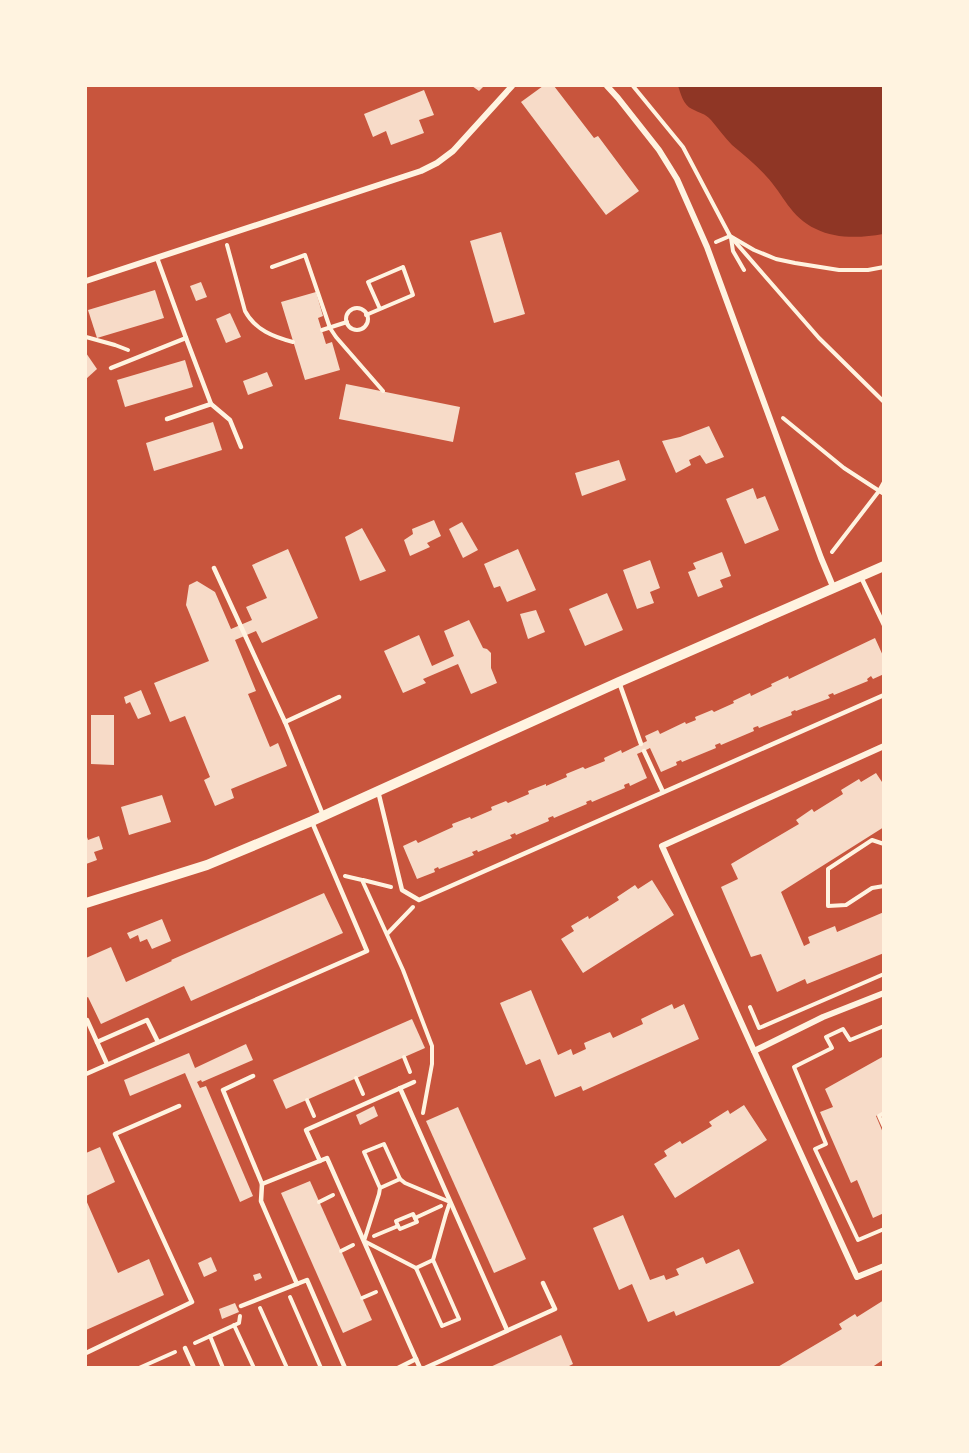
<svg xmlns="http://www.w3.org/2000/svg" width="969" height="1453" font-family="'DejaVu Sans',sans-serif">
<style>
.water{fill:#8f3625}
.building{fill:#f7dbc8}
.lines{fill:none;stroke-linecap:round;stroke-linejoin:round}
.path{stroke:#fff3e0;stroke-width:4}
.service{stroke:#fff3e0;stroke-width:4.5}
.minor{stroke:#fff3e0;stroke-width:6}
.tertiary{stroke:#fff3e0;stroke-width:10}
</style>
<rect width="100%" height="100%" fill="#c8553d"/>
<!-- water -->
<path class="water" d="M678,86h205v148c-22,4 -47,5 -67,-5 -26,-12 -32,-34 -50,-53 -10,-11 -22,-21 -34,-31 -8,-8 -14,-17 -21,-25 -6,-7 -12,-7 -19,-11 -9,-4 -11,-15 -14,-23z"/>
<!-- building -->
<g class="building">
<path d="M472,86h12l-5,5z"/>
<path d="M543,86h11l40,52 4,-2 41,55 -33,24 -85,-113z"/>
<path d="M424,90l10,25 -15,5 5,13 -33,12 -5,-14 -13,6 -9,-23z"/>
<path d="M501,232l24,82 -31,9 -24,-82z"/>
<path d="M201,282l6,15 -11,4 -6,-15z"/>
<path d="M155,290l9,28 -67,20 -9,-28z"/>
<path d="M316,292l7,24 -5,2 8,26 6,-2 8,28 -35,10 -24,-78z"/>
<path d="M230,313l11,24 -15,6 -10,-24z"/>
<path d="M86,353l11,16 -11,10z"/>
<path d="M185,360l8,27 -68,20 -8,-27z"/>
<path d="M267,372l6,14 -25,9 -5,-14z"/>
<path d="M346,384l114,23 -7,35 -114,-23z"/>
<path d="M213,422l9,28 -68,21 -8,-28z"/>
<path d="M709,426l15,31 -18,7 -6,-9 -11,5 2,5 -15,8 -14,-32 18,-4z"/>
<path d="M619,460l7,20 -44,16 -7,-23z"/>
<path d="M753,488l4,11 8,-3 14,34 -34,14 -19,-45z"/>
<path d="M434,520l7,16 -14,7 3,4 -20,9 -6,-16 9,-6 -1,-5z"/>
<path d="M462,522l16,28 -15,8 -14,-29z"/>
<path d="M362,528l24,43 -26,10 -15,-44z"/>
<path d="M288,549l30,69 -56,25 -6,-12 -21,9 21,51 -8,3 22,53 8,-4 9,23 -56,23 3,9 -19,8 -11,-26 6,-3 -25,-61 -15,6 -16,-39 55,-22 -23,-56 3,-20 8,-4 18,11 16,37 21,-9 -6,-13 21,-9 -15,-33z"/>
<path d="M518,549l18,41 -29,12 -7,-16 -6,2 -10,-24z"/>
<path d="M722,552l9,24 -11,4 3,7 -25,10 -10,-25 8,-3 -3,-6z"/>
<path d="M650,560l10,28 -10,4 4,11 -17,6 -14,-39z"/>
<path d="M607,593l16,37 -38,16 -16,-37z"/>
<path d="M536,610l9,22 -17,7 -8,-25z"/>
<path d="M469,620l14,28 4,1 4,4v15l6,15 -26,11 -13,-30 -35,15 3,4 -23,10 -19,-42 35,-16 13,31 22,-10 -10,-25z"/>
<path d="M875,638l9,20v16l-11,5 -2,-3 -4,3 1,2 -34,14 -1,-2 -5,2 2,3 -34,13 -1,-1 -4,2 1,3 -33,13 -1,-2 -3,1 -2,1 1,3 -33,14 -1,-2 -5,2 1,3 -34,14 -1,-2 -5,2 1,3 -16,7 -11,-24 -6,3 -7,3 10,24 -17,8 -1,-3 -3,1 -2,1 1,3 -33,14 -1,-2 -3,1 -2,1 1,2 -33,14 -1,-2 -5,2 1,3 -33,14 -1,-2 -2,1 -3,1 2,3 -34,14 -1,-2 -5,2 2,3 -35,14 -1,-2 -4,2 1,3 -18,7 -14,-33 13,-6 2,3 35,-16 -1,-3 18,-7 1,2 21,-9 -1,-3 15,-6 2,2 21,-9 -1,-3 18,-7v2l21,-9 -1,-3 17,-7 2,2 20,-8 -1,-3 17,-8 1,3 25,-12 -2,-5 13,-6 2,4 25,-12 1,2 10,-4 -1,-3 17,-7 2,2 20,-9 -1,-2 17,-8 1,3 21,-10 -1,-2 17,-8 1,3z"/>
<path d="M141,690l10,24 -13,5 -8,-17 -4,2 -2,-7z"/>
<path d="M91,715h23v50l-23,-1z"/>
<path d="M876,773l8,12v42l-103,65 23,54 6,-3 -2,-6 27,-11 2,6 47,-20v41l-77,31 -2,-5 -28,13 -16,-38 -10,3 -30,-70 17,-8 -7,-15 68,-40 -3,-4 16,-11 2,3 29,-18 -2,-4 18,-11 2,3z"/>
<path d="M162,795l9,27 -42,13 -8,-28z"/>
<path d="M86,834l2,6 11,-4 4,13 -9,3 3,8 -11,4z"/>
<path d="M652,880l22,35 -91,58 -22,-34 13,-8 -3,-5 17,-10 1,3 30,-19 -2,-3 18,-12 3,4z"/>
<path d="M324,893l19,40 -152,68 -7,-15 -83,38 -13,-27 -2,1v-40l25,-11 15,35 46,-21 -1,-1z"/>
<path d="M162,919l9,22 -19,8 -5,-10 -7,3 -2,-7 -8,4 -3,-6z"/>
<path d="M531,990l27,65 13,-6 2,6 13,-6 -2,-6 26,-11 3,6 30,-14 -2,-5 31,-15 2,5 10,-5 15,35 -116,52 -2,-5 -26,11 -15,-38 -14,6 -26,-62z"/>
<path d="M412,1019l13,29 -139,61 -13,-29z"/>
<path d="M246,1044l7,16 -51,22 -1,-2 -4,2 3,6 6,-2 47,110 -13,6 -55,-129 -55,23 -6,-16 65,-27 6,15z"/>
<path d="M884,1056v56l-8,4 8,19v78l-11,5 -16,-38 -6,3 -31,-71 13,-5 -8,-18z"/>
<path d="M744,1105l23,35 -92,58 -21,-34 13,-8 -3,-5 16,-10 2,3 30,-18 -3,-4 19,-12 2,4z"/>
<path d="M374,1106l4,10 -18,9 -4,-10z"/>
<path d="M458,1107l68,152 -32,14 -68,-152z"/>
<path d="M100,1147l15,35 -29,14v-43z"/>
<path d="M310,1181l62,139 -29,13 -62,-140z"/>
<path d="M86,1200l32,73 31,-14 15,36 -78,35z"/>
<path d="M623,1215l27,65 14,-5 2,5 13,-5 -3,-6 27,-12 3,7 33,-15 15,34 -78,33 -2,-5 -26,11 -16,-38 -13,6 -26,-62z"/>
<path d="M211,1257l6,14 -13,6 -6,-14z"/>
<path d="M260,1273l2,5 -7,3 -2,-6z"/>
<path d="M884,1300v59l-13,9h-95l66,-39 -3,-5 16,-10 2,3z"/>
<path d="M235,1303l4,9 -17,7 -3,-10z"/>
<path d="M561,1335l12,29 -8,4h-77z"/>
</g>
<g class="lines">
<!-- path -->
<g class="path">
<path d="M633,86l50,61 47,89 24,14 22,9 19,4 44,7h29l16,-3"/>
<path d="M731,238l2,13 11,19"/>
<path d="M716,242l14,-6 89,102 65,64"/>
<path d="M227,245l18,66c10,19 29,26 48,31"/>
<path d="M272,267l33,-12 25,73 6,9 47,54"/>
<circle cx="357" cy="319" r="11"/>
<path d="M366,315l47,-20 -10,-28 -35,15 12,27"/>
<path d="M322,330l25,-8"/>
<path d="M86,337l29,8 13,5"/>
<path d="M783,418l61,50 40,26"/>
<path d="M832,552l47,-61 5,-9"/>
<path d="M884,844l-12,-4 -44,29v37l18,-1 26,-17 12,-2"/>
<path d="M345,876l17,4 41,90 29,76v18l-9,49"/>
<path d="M363,880l28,7"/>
<path d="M387,934l26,-27"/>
<path d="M750,1007l9,21 125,-54"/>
<path d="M884,1026l-34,14 -7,-11 -17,8 6,11 -38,19 32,77 -11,5 43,91 26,-11"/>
<path d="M404,1057l6,15"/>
<path d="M356,1078l7,16"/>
<path d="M307,1100l7,16"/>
<path d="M884,1113l-5,3 5,11"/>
<path d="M400,1179l5,4 45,19 -4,12 -13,46 -17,8 -52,-27 15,-47 1,-6z"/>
<path d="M380,1188l-16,-36 20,-8 16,35"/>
<path d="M319,1202l14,-7"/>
<path d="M398,1226l2,3 17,-7 -2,-4"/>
<path d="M374,1236l24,-10 -2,-5 17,-7 2,4 26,-12"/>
<path d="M341,1251l12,-6"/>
<path d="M416,1268l26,58 17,-7 -26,-59"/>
<path d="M290,1297l31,71"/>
<path d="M362,1298l14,-6"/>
<path d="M260,1308l27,60"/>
<path d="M234,1325l20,43"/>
<path d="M210,1336l13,32"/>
<path d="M195,1343l44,-20 1,-7"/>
<path d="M139,1368l36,-16"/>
</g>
<!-- service -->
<g class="service">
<path d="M157,258l29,80 25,66 19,16 11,27"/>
<path d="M111,368l75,-30"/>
<path d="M167,419l44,-15"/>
<path d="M214,568l71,154 54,-25"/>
<path d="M861,577l23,48"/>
<path d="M619,682l22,62"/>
<path d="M285,722l38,93"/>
<path d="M644,751l19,41"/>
<path d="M378,791l24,99 17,10 465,-205"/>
<path d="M87,1020l20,44"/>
<path d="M97,1042l50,-22 11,22"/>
<path d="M86,1074l281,-123 -55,-129"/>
<path d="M253,1076l-30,14 39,94 65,-26 89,201"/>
<path d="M400,1088l107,242"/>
<path d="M320,1161l-14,-31 108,-48"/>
<path d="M262,1184l-1,17 36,83"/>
<path d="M241,1306l66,-26 38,88"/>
<path d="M185,1348l9,20"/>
<path d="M86,1353l106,-51 -77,-168 64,-28"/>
<path d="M398,1368l18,-9 4,9"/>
<path d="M425,1368l130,-59 -12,-26"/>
</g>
<!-- minor -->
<g class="minor">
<path d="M607,86l11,12 41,52 18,29 30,68 114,311 13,31"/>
<path d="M86,281l335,-110 16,-8 16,-12 59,-65"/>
<path d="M884,746l-222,100 92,205 103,226 27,-11"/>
<path d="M754,1051l69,-34 61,-24"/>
</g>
<!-- tertiary -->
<path class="tertiary" d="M86,903l121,-38 105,-44 307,-139 265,-116"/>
</g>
<!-- border -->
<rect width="969" height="1453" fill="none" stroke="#fff3e0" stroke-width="174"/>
</svg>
